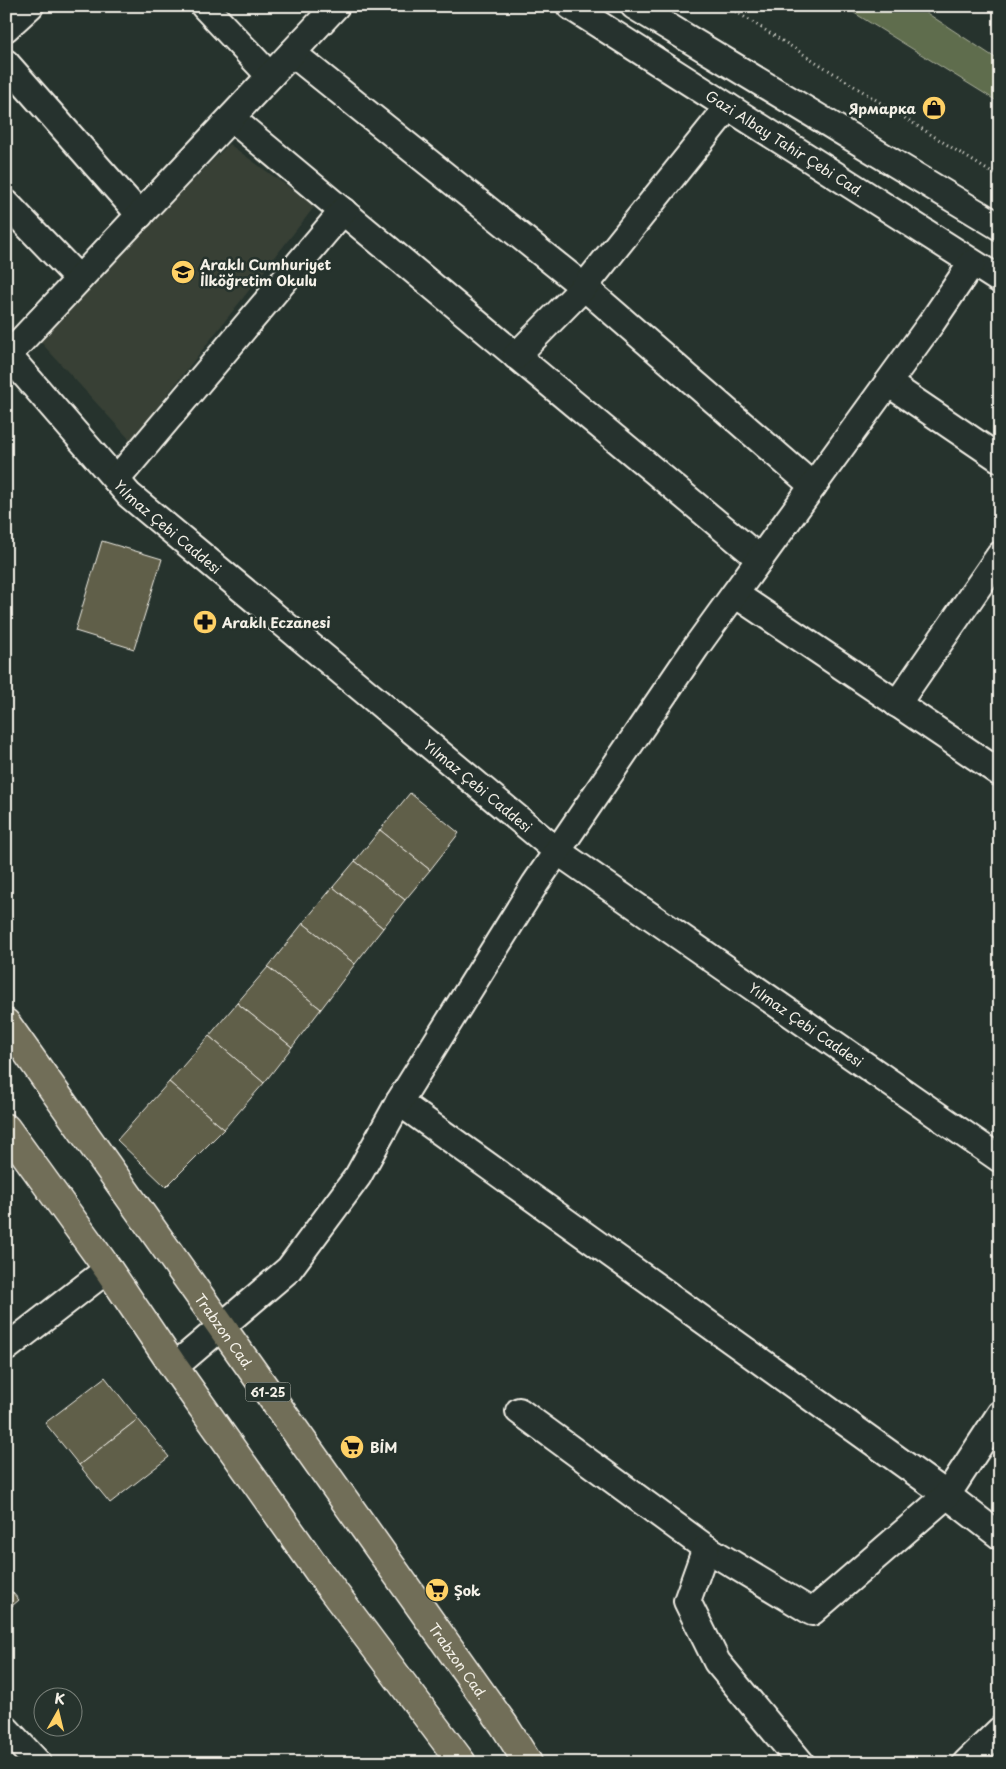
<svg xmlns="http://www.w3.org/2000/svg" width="1006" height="1769" font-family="'Playpen Sans',sans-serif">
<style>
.built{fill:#374036}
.green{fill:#5f6d4e;stroke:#aaaf9b}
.building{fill:#605f4a;stroke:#f4f1e8}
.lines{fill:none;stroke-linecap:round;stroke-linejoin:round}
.minor-casing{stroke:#f4f1e8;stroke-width:30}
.primary-casing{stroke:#f4f1e8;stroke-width:31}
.path{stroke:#f4f1e8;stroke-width:3;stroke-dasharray:1 4;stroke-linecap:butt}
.minor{stroke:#26332d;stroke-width:26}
.primary{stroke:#716e59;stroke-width:28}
.labels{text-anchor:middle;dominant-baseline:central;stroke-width:5;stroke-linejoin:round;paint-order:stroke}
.shield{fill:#26332d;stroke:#b6b8b0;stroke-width:1}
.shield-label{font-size:12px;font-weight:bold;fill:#f4f1e8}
.poi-label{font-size:14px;font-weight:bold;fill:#f4f1e8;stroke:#26332d;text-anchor:start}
.street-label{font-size:14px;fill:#f4f1e8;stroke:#26332d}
</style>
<rect width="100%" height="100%" fill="#26332d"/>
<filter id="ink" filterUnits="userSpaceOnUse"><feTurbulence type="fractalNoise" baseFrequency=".02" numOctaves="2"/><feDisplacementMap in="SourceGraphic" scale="10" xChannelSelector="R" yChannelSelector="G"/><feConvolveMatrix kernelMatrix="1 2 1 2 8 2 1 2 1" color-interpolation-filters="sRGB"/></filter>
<g filter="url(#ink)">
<!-- built -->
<path class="built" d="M229,144l86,62 -184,235 -94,-103z"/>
<!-- green -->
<path class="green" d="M843,6h73l84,55v42z"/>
<!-- building -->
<g class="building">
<path d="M102,541l60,18 -28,90 -59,-18z"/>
<path d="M410,793l49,40 -29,37 -50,-40z"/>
<path d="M380,830l50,40 -25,30 -50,-39z"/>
<path d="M355,861l50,39 -22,28 -50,-41z"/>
<path d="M333,887l50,41 -28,36 -52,-41z"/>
<path d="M303,923l52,41 -34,45 -53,-42z"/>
<path d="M268,967l53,42 -29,38 -55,-44z"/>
<path d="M237,1003l55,44 -28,36 -55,-47z"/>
<path d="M209,1036l55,47 -40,46 -55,-47z"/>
<path d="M169,1082l55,47 -58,58 -49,-47z"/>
<path d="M105,1377l33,42 -59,46 -34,-42z"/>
<path d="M138,1419l31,38 -59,46 -31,-38z"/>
<path d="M6,1585l13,15 -13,11z"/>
</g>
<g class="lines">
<!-- minor casing -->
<g class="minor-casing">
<g id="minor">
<path d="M204,6l66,70"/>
<path id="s1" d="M570,6l430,274"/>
<path d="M634,6l366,221"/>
<path d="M6,28l24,-22"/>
<path d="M292,53l292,234 229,199"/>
<path d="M6,63l134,152"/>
<path d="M231,118l529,441"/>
<path d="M6,203l73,76"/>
<path id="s2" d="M6,353l123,142 428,356 443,308"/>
<path d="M516,356l68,-69 144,-180"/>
<path d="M6,357l330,-351"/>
<path d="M888,383l112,76"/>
<path d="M116,480l227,-269"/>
<path d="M735,594l265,179"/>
<path d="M897,704l103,-149"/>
<path d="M399,1102l548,393 53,41"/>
<path d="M6,1348l102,-79"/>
<path d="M174,1367l115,-98 69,-93 41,-74 136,-218 161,-237 236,-325 40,-59"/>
<path d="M519,1411l187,137 106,64 135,-117 53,-81"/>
<path d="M706,1548l-19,53 30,61 84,101"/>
<path d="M6,1729l32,34"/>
<path d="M966,1763l34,-33"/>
</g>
</g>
<!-- primary casing -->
<g class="primary-casing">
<g id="primary">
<path id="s3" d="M6,1023l498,702 24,38"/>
<path d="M6,1128l102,141 66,98 147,208 141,188"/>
</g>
</g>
<!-- path -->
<path class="path" d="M727,6l273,172"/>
<!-- minor -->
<use href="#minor" class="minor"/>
<!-- primary -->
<use href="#primary" class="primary"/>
</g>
</g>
<!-- icons -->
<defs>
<g id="shop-disc" transform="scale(1.25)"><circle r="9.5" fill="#ffd166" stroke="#26332d"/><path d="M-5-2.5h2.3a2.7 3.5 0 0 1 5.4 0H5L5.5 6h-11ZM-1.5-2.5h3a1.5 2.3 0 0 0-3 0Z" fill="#111"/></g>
<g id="school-disc" transform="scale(1.25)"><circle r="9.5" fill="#ffd166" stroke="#26332d"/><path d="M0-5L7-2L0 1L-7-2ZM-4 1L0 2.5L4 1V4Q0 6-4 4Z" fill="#111"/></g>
<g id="pharmacy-disc" transform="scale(1.25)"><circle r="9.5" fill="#ffd166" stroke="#26332d"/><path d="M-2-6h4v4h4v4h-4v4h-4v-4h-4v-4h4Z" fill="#111"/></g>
<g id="supermarket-disc" transform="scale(1.25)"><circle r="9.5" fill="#ffd166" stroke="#26332d"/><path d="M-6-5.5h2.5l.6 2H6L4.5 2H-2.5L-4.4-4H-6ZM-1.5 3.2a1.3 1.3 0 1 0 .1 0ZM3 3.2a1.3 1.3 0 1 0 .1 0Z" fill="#111"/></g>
</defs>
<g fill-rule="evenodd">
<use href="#shop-disc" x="934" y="108"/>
<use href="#school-disc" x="183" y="272"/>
<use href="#pharmacy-disc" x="205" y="622"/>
<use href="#supermarket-disc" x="352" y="1447"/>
<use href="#supermarket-disc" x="437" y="1590"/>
</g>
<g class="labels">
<!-- shield labels -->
<rect class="shield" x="245.5" y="1382.5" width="45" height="19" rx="4"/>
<g class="shield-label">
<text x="268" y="1392">61-25</text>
</g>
<!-- poi labels -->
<g class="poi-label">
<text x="916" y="108" text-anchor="end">Ярмарка</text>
<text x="200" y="264">Araklı Cumhuriyet<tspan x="200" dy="16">İlköğretim Okulu</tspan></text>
<text x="222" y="622">Araklı Eczanesi</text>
<text x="370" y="1447">BİM</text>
<text x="454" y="1590">Şok</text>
</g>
<!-- street labels -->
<g class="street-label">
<text stroke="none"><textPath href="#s1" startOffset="255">Gazi Albay Tahir Çebi Cad.</textPath></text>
<text stroke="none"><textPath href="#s2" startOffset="238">Yılmaz Çebi Caddesi</textPath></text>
<text stroke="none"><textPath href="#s2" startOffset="642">Yılmaz Çebi Caddesi</textPath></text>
<text stroke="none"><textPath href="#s2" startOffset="1048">Yılmaz Çebi Caddesi</textPath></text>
<text stroke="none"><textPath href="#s3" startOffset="378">Trabzon Cad.</textPath></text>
<text stroke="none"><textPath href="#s3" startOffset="782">Trabzon Cad.</textPath></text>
</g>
</g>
<!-- margin -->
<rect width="1006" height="1769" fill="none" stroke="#26332d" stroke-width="25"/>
<rect x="12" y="12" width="981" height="1744" fill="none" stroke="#f4f1e8" stroke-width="2" filter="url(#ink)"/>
<!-- north arrow -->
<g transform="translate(58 1712) rotate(8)"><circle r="24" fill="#26332d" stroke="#787f78"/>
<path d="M0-4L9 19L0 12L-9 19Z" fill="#ffd166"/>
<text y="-8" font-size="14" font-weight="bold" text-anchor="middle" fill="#f4f1e8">K</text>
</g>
</svg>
